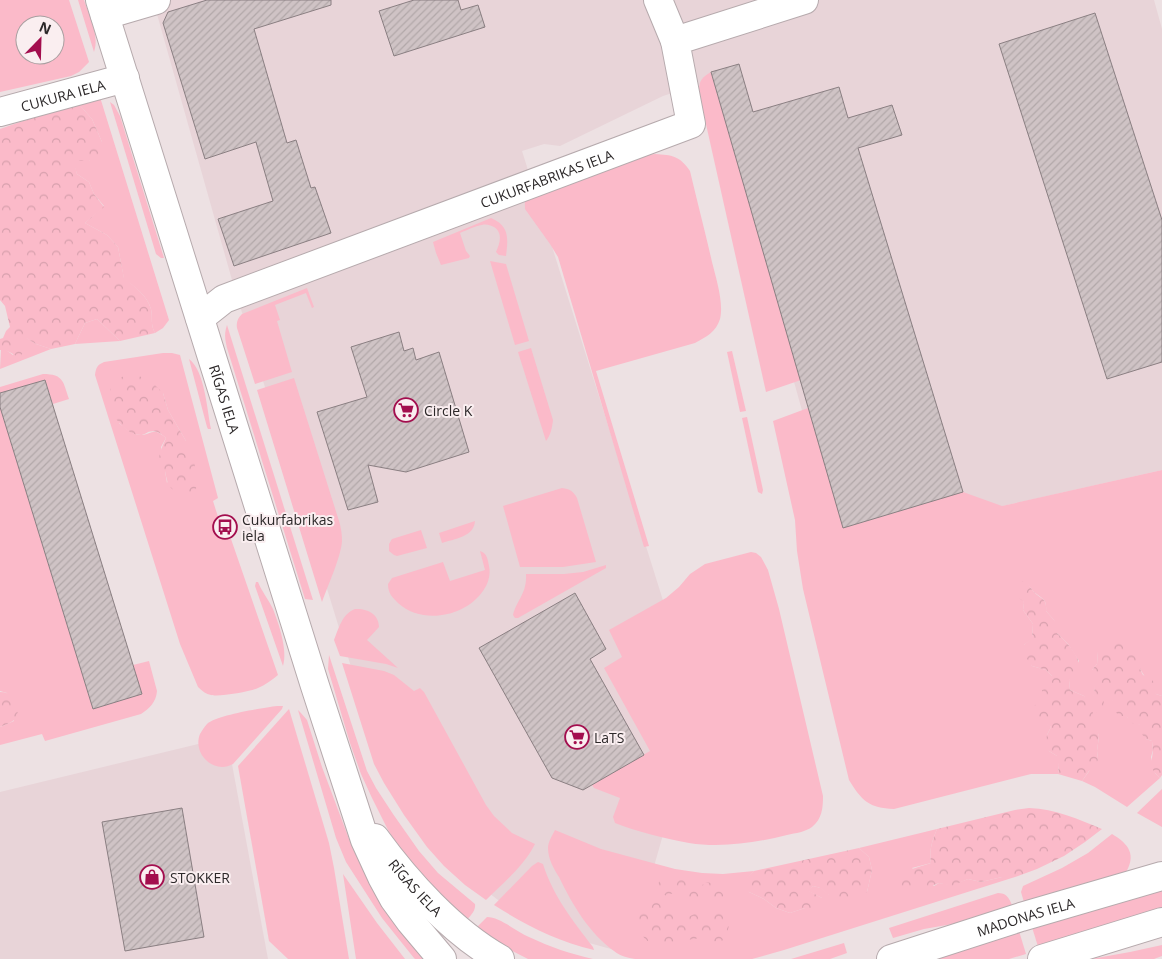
<svg xmlns="http://www.w3.org/2000/svg" width="1162" height="959" font-family="'Open Sans',sans-serif">
<style>
.built{fill:#e8d4d8}
.green{fill:#fbbac9;fill-rule:evenodd}
.forest{fill:url(#forest-crowns)}
.building{fill:url(#building-hatch);stroke:#8a7f82}
.lines{fill:none;stroke-linecap:round;stroke-linejoin:round}
.minor-casing{stroke:#b6aaad;stroke-width:30}
.highway-casing{stroke:#b6aaad;stroke-width:30}
.minor{stroke:#fff;stroke-width:28}
.highway{stroke:#fff;stroke-width:28}
.labels{text-anchor:middle;dominant-baseline:central;stroke-width:4;stroke-linejoin:round;paint-order:stroke}
.street-label{font-size:14px;fill:#2c2829;stroke:#faeef0}
.poi-label{font-size:14px;fill:#2c2829;stroke:#faeef0;text-anchor:start}
</style>
<defs>
<pattern id="forest-crowns" width="20" height="18" patternUnits="userSpaceOnUse" patternTransform="scale(1.25)"><rect width="20" height="18" fill="#fbbac9"/><path d="M2 6a3 3 0 1 1 6 0M12 15a3 3 0 1 1 6 0" fill="none" stroke="#d7a0ad"/></pattern>
<pattern id="building-hatch" width="6" height="6" patternUnits="userSpaceOnUse" patternTransform="scale(1.25)"><rect width="6" height="6" fill="#cfc3c5"/><path d="M-1 1l2-2M0 6l6-6M5 7l2-2" fill="none" stroke="#b2a8a9"/></pattern>
</defs>
<rect width="100%" height="100%" fill="#ede1e3"/>
<!-- built -->
<g class="built">
<path d="M153,0h1001l8,29v441l-323,73 -129,-462 -47,15 -103,50 -16,-2 -22,7 176,561 -69,242 -94,-26 -87,-66 -64,-88 -152,-494z"/>
<path d="M227,737l41,222h-268v-167z"/>
</g>
<!-- green -->
<g class="green">
<path d="M0,0h69l20,62 -10,10 -8,4 -71,16zM25,25h30v30h-30z"/>
<path d="M78,0h6c5,15 16,37 10,52z"/>
<path d="M711,72l90,308 -35,12 -67,-299c-1,-11 3,-16 12,-21z"/>
<path d="M100,97l69,223 -6,8 -8,5c-5,-9 -2,-15 -4,-24 -4,-14 -16,-22 -27,-30l-6,-32 -11,-12 -22,-12 19,-17 -10,-12 -5,-12 -12,-8 -4,-13h16l13,-19 -10,-23 -15,-17z"/>
<path d="M110,102l4,3 6,11 44,142h-3l-5,-4z"/>
<path d="M655,154c17,1 25,2 35,17 7,30 15,60 22,91 4,16 12,41 8,57 -4,13 -14,18 -25,24l-99,28 53,175 -5,1 -86,-290 -8,-13 -25,-35c0,-5 -1,-7 2,-10l114,-43z"/>
<path d="M491,218c19,8 17,21 15,38l-7,-1 -3,-3c4,-9 7,-19 -2,-25 -4,-2 -8,-3 -12,-2 -7,1 -15,5 -22,8l6,18 4,5 -1,2 -28,7 -5,-12 -3,-11z"/>
<path d="M490,261l16,3 23,77 -14,4z"/>
<path d="M307,288l7,19 -2,1 -6,-15 -31,12 5,15 -3,1 15,51 -37,12 -18,-56c-1,-6 1,-10 5,-14z"/>
<path d="M97,319l23,22 -45,3 10,-21z"/>
<path d="M227,325l86,275 -8,-1 -78,-251c-2,-9 -3,-14 0,-23z"/>
<path d="M25,337l11,7 15,5 -51,20 1,-20 5,1 7,5z"/>
<path d="M531,348l22,72c-1,8 -2,14 -7,21l-28,-89z"/>
<path d="M732,351l14,60 -6,1 -13,-60z"/>
<path d="M163,353h9l8,2 38,143 -5,3 12,38h6l47,136c-6,5 -13,10 -20,13 -8,4 -39,9 -47,7 -5,-1 -9,-4 -13,-8l-18,-43 -85,-269c1,-7 2,-10 9,-13zM163,393l5,17 18,31 -19,42 -6,-36 5,-9c-14,-12 -13,-3 -26,-3 -9,-1 -15,-7 -21,-12z"/>
<path d="M189,359c16,12 18,51 22,70h-3l-1,-2z"/>
<path d="M43,374c21,0 20,8 26,25l-16,5 -8,-24 -45,13v-6z"/>
<path d="M294,378l45,143c2,6 3,13 3,20 -1,16 -14,44 -20,61l-65,-212z"/>
<path d="M0,407l93,302 48,-15 -8,-29 16,-4 8,30c-1,11 -7,17 -16,23l-96,27 -3,-7 -42,11v-18l14,-6 -7,-28 -7,-2z"/>
<path d="M808,408l36,120 119,-36 39,14 160,-36v226l-6,-2 -16,-25 -42,-17 -1,12 -5,6 3,18 -2,12h19l15,17 13,8 6,14 6,2 1,9 -2,7 4,16 5,5 -33,29 -32,-20 -13,-6 16,-22 -1,-8 2,-15 -15,-40 -14,-6 -1,-10 10,-19 -11,-17 -11,-11 -3,-13 -8,-9c1,-13 -4,-12 -12,-19 -3,-3 -5,-7 -8,-10h-6l4,21 -1,7 10,14 -1,15 -8,6 8,21 14,4 6,6v10l-7,36 6,5 -4,8 2,16 8,5 2,9 -1,9h-27l-137,35c-25,-1 -32,-8 -45,-29l-46,-191 -6,-38 -2,-31 -22,-99z"/>
<path d="M747,417l16,73 -1,4 -4,-2 -16,-74z"/>
<path d="M562,488c8,1 11,3 15,10l19,64 -33,5h-43l-17,-61z"/>
<path d="M475,521c-1,16 -21,18 -33,22l-3,-10z"/>
<path d="M421,530l6,18 -30,8 -3,-1 -5,-4v-7l3,-5z"/>
<path d="M480,551c7,2 8,9 9,15 2,9 -1,18 -6,25 -18,26 -61,34 -85,12 -6,-6 -10,-10 -10,-19l4,-6 51,-16 7,19 35,-11z"/>
<path d="M751,552l5,1 5,4 7,13 11,39 44,187c0,12 -1,23 -11,31 -7,5 -16,6 -25,8 -32,8 -66,13 -98,8 -23,-4 -54,-12 -74,-20l-2,-6 7,-19 -26,-10 -2,-3 58,-34 -46,-83 18,-11 -13,-27 57,-32 13,-11 11,-13 15,-10z"/>
<path d="M606,565v3l-88,50h-3l-2,-3c4,-16 14,-21 13,-41h38l19,-2z"/>
<path d="M256,582h2c4,10 11,18 15,27 6,15 15,42 10,57l-28,-80z"/>
<path d="M355,609c12,-1 24,5 24,18l-12,13 31,28 -12,-4 -46,-8 -6,-16c5,-12 8,-26 21,-31z"/>
<path d="M329,655l38,116 9,17 17,26 26,37 19,22 37,31c1,7 -5,12 -9,17l-27,-23 -33,-40 -18,-28 -16,-32 -11,-24 -11,-31 -22,-74z"/>
<path d="M342,663l42,8 10,4 20,16 6,-3 4,4 62,113 8,11 18,17 23,11c-11,22 -32,39 -49,56l-21,-15 -21,-19 -17,-19 -23,-32 -20,-32 -10,-19z"/>
<path d="M277,706h6l-1,3 -49,55c-4,2 -7,3 -11,3 -17,-1 -28,-18 -22,-33 2,-3 4,-7 7,-10 10,-9 55,-16 70,-18z"/>
<path d="M289,709l40,134 5,25 15,91h-61l-19,-18 -31,-175z"/>
<path d="M298,710l2,2 7,8 15,47 27,72 15,28 65,92h-14l-1,-1 -32,-40 -36,-56 -10,-24z"/>
<path d="M1162,789v38l-25,-14z"/>
<path d="M937,829c-5,12 -8,21 -6,34l-19,5 22,18 5,-3 13,2 16,-6 13,3 21,-5h13l-231,73 -32,9h-117c-7,-1 -15,-3 -21,-8 -25,-18 -42,-47 -55,-74 -5,-8 -11,-18 -11,-29 0,-6 4,-12 7,-18l46,19 74,20 27,4 21,1 31,-3 -8,9 3,12 15,7 12,9 14,5 15,-5 17,-10 -14,-7 5,-5 8,2 8,7 38,-3 5,-22 -3,-13 -10,-9z"/>
<path d="M1112,834c17,10 25,21 13,40l-99,35 -5,-17 2,-6 39,-18 26,-15z"/>
<path d="M538,862l5,2c10,32 30,57 50,83l1,3c-37,-9 -67,-24 -100,-45l38,-39z"/>
<path d="M343,874l34,49 28,36h-49z"/>
<path d="M1162,886v25l-123,39 -7,-23z"/>
<path d="M998,893c12,0 13,11 17,20l-91,16 -31,9 -4,-10z"/>
<path d="M487,917c13,0 30,15 42,20 21,10 42,17 64,22h-65l-33,-17 -20,-13z"/>
<path d="M1019,931l7,23 -17,5h-77z"/>
<path d="M844,943l3,10 -17,6h-39z"/>
<path d="M1162,945v11l-8,3h-63l39,-7z"/>
</g>
<!-- forest -->
<g class="forest">
<path d="M77,102l15,17 10,23 -2,11 -11,8h-15l3,13 12,8 5,12 10,13 -19,16 22,12 11,12 6,31c11,9 23,17 27,31 2,9 -1,15 4,24l-35,8 -23,-22 -12,4 -10,21 -24,5 -15,-5 -10,-6v10l-6,9c-7,-2 -13,-8 -20,-7v-11l3,-1 3,-7 4,-4 -5,-21 -5,-6v-171z"/>
<path d="M126,375l13,1 13,6 11,11 5,17 18,31 8,19 3,19 -1,10 -7,5c-18,-2 -21,-6 -24,-23l-5,-1c-3,-14 1,-20 6,-32 -6,-5 -10,-8 -18,-6 -1,1 -6,3 -7,3 -13,0 -25,-14 -30,-25 -2,-5 -2,-13 -1,-19 2,-9 9,-13 16,-16z"/>
<path d="M1027,581c2,4 4,8 7,11 8,8 13,6 12,19l8,9 4,6 -1,7c9,9 30,28 19,42 -2,2 -4,3 -7,5l1,10 14,6 7,10 8,30 -2,15 1,8 -3,9 -6,3 -7,10 -24,-7 1,-9 -2,-3v-6l-8,-5 -4,-6 2,-10 4,-8 -16,-10 -3,-10 10,-6v-11l10,-4v-10l-6,-6 -14,-4 -9,-13 1,-8 8,-7 1,-14 -10,-14 1,-8 -9,-7v-8l5,-5z"/>
<path d="M1116,641c15,4 19,9 26,22l-2,6 3,6c11,4 12,7 13,19l6,2v79l-2,3c-12,-10 -8,-16 -7,-28 0,-1 -1,-8 -1,-9l-6,-2 -6,-7v-7l-8,-2 -5,-6 -9,-2 -5,-7 -1,-8h-8l-1,12 -6,1 -5,-13 3,-12 -5,-8 2,-10 5,-6 1,-12 7,-8z"/>
<path d="M0,692c5,0 11,2 15,5 5,6 4,17 -1,23 -3,3 -10,5 -14,7z"/>
<path d="M1029,808c27,1 49,11 73,21l-17,13 -21,14 -27,13 -22,8h-13l-21,5 -13,-3 -16,7 -13,-3 -20,8 -17,-2 -6,-4 -2,-5c12,-11 22,-12 37,-17 -2,-13 1,-22 6,-34l78,-19z"/>
<path d="M859,848l10,9 3,13 -5,22c-13,7 -26,12 -40,2 -7,-6 -5,-6 -14,-8l-4,5 13,7 3,6 -5,7 -9,1 -6,-4 -15,5 -14,-5 -12,-9 -15,-7 -5,-5 1,-7 9,-9z"/>
<path d="M665,877h6l5,3c9,-3 16,2 23,7l8,-5 8,2 8,3 2,6 -3,5 -8,2 -10,-4 -9,3 -8,-2 -10,-6 -10,5 -7,-3 -3,-7 3,-6z"/>
<path d="M657,901c14,4 18,6 29,17 6,-3 13,-7 20,-7 22,-2 30,12 16,30l-19,1 -4,-5 -5,3c-2,0 -5,-1 -7,-1 -4,0 -8,2 -12,3 -13,4 -27,5 -34,-9 -6,-10 -2,-20 4,-29z"/>
</g>
<!-- building -->
<g class="building">
<path d="M207,0h124v5l-77,24 33,114 9,-3 15,48 4,-1 16,46 -97,33 -16,-47 55,-18 -17,-59 -51,17 -42,-136 5,-11z"/>
<path d="M414,0h44l3,10 17,-5 7,22 -91,29 -15,-45z"/>
<path d="M1095,13l67,207v142l-55,17 -108,-335z"/>
<path d="M739,64l14,48 86,-25 9,31 44,-13 10,30 -44,13 105,344 -120,36 -132,-456z"/>
<path d="M399,332l5,19 9,-3 3,12 23,-8 30,100 -63,20 -38,-7 10,37 -30,8 -31,-98 50,-15 -16,-50z"/>
<path d="M45,380l97,314 -49,15 -93,-302v-14z"/>
<path d="M575,593l31,56 -16,10 54,96 -61,35 -31,-12 -73,-130z"/>
<path d="M182,808l22,129 -79,14 -23,-129z"/>
</g>
<g class="lines">
<!-- minor casing -->
<g class="minor-casing">
<g id="minor">
<path d="M658,0l17,41"/>
<path d="M105,15l51,-15"/>
<path id="s1" d="M0,112l125,-34"/>
<path id="s2" d="M200,318l24,-19 467,-175 -16,-83 129,-41"/>
</g>
</g>
<!-- highway casing -->
<g class="highway-casing">
<g id="highway">
<path id="s3" d="M100,0l215,686 50,154 17,37 12,22 16,22 32,38"/>
<path id="s4" d="M375,838c32,44 77,94 125,121"/>
<path id="s5" d="M891,959l130,-42 141,-41"/>
<path d="M1042,959l120,-37"/>
</g>
</g>
<!-- minor -->
<use href="#minor" class="minor"/>
<!-- highway -->
<use href="#highway" class="highway"/>
</g>
<!-- icons -->
<defs>
<g id="supermarket-ring" transform="scale(1.25)"><circle r="9.5" fill="#faeef0" stroke="#a30e4e" stroke-width="1.5"/><path d="M-6-5.5h2.5l.6 2H6L4.5 2H-2.5L-4.4-4H-6ZM-1.5 3.2a1.3 1.3 0 1 0 .1 0ZM3 3.2a1.3 1.3 0 1 0 .1 0Z" fill="#a30e4e"/></g>
<g id="bus-ring" transform="scale(1.25)"><circle r="9.5" fill="#faeef0" stroke="#a30e4e" stroke-width="1.5"/><path d="M-5-6H5V4H4V6H2V4H-2V6H-4V4H-5ZM-3.5-4V0h7V-4ZM-3.5 1.2v1.5H-2V1.2ZM2 1.2v1.5H3.5V1.2Z" fill="#a30e4e"/></g>
<g id="shop-ring" transform="scale(1.25)"><circle r="9.5" fill="#faeef0" stroke="#a30e4e" stroke-width="1.5"/><path d="M-5-2.5h2.3a2.7 3.5 0 0 1 5.4 0H5L5.5 6h-11ZM-1.5-2.5h3a1.5 2.3 0 0 0-3 0Z" fill="#a30e4e"/></g>
</defs>
<g fill-rule="evenodd">
<use href="#supermarket-ring" x="406" y="410"/>
<use href="#bus-ring" x="225" y="527"/>
<use href="#supermarket-ring" x="577" y="737"/>
<use href="#shop-ring" x="152" y="877"/>
</g>
<g class="labels">
<!-- street labels -->
<g class="street-label">
<text stroke="none"><textPath href="#s1" startOffset="65">CUKURA IELA</textPath></text>
<text stroke="none"><textPath href="#s2" startOffset="375">CUKURFABRIKAS IELA</textPath></text>
<text stroke="none"><textPath href="#s3" startOffset="418">RĪGAS IELA</textPath></text>
<text stroke="none"><textPath href="#s4" startOffset="64">RĪGAS IELA</textPath></text>
<text stroke="none"><textPath href="#s5" startOffset="141">MADONAS IELA</textPath></text>
</g>
<!-- poi labels -->
<g class="poi-label">
<text x="424" y="410">Circle K</text>
<text x="242" y="519">Cukurfabrikas<tspan x="242" dy="16">iela</tspan></text>
<text x="594" y="737">LaTS</text>
<text x="170" y="877">STOKKER</text>
</g>
</g>
<!-- north arrow -->
<g transform="translate(40 40) rotate(23)"><circle r="24" fill="#faeef0" stroke="#a89fa0"/>
<path d="M0-4L9 19L0 12L-9 19Z" fill="#a30e4e"/>
<text y="-8" font-size="14" font-weight="bold" text-anchor="middle" fill="#2c2829">N</text>
</g>
</svg>
